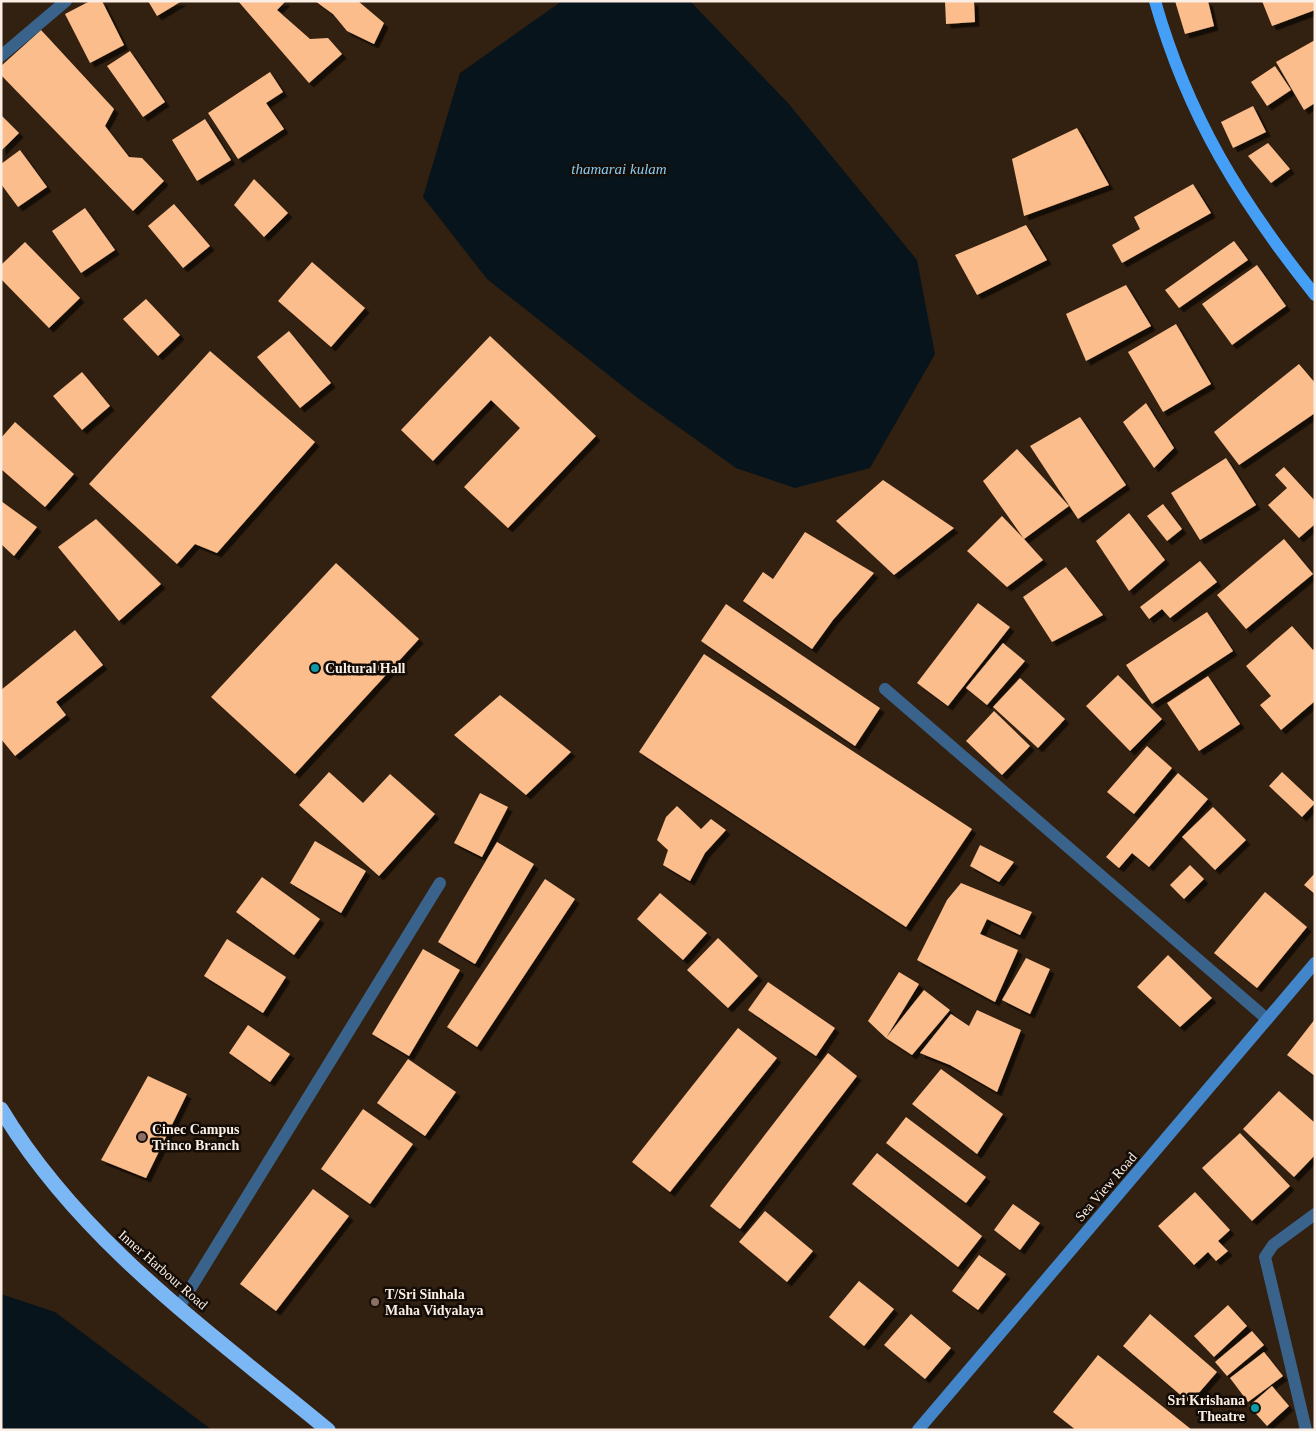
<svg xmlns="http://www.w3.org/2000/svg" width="1316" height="1431" font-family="'Times New Roman',serif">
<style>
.water{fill:#07141b}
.building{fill:#fcbd8c;filter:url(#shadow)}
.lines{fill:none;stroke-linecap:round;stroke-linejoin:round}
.lane{stroke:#3a638c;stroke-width:12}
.street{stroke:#3a638c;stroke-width:12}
.secondary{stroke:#4285c8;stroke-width:12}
.primary{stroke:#459ff6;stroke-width:12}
.highway{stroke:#7cb7f5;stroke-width:15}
.culture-dot{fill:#0f9aa8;stroke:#140c06;stroke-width:2}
.education-dot{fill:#8d6e63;stroke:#140c06;stroke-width:2}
.labels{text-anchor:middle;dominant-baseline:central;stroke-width:5;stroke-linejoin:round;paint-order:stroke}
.poi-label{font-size:14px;font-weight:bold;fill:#fbeee4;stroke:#140c06;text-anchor:start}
.street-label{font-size:14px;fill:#fbeee4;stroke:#140c06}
.water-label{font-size:15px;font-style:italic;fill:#86cdf4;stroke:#140c06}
</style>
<defs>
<filter id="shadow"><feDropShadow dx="4.5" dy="4.5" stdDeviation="0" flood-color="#0009"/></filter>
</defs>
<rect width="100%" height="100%" fill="#322010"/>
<!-- water -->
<g class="water">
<path d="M562,1h128l98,102 129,157 18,94 -65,114 -75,20 -59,-20 -97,-69 -152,-120 -64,-82 37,-124z"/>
<path d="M1,1294l54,18 157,118h-211z"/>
</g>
<!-- building -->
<g class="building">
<path d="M90,1h12l22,44 -34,18 -25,-49z"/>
<path d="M148,1h34l-25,15z"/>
<path d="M238,1h48l-9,9 33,29 18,-1 14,16 -33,29z"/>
<path d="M315,1h43l26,22 -10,21 -27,-13 -14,-17z"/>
<path d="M945,1h29l1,21 -29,2z"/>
<path d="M1175,1h33l6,25 -29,8z"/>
<path d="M1262,1h53v9l-43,16z"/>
<path d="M41,30l73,79 -9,17 24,31 13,1 22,23 -31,30 -132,-136v-9z"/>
<path d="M1315,40v63l-11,7 -28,-48z"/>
<path d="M130,51l35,51 -22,15 -36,-51z"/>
<path d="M1275,66l16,24 -24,16 -16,-24z"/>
<path d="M270,72l13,20 -17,11 18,26 -46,30 -30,-46z"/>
<path d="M1253,106l13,26 -33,16 -12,-26z"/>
<path d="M1,115l18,18 -18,18z"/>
<path d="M205,119l26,41 -34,21 -25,-41z"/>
<path d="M1077,128l32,57 -85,31 -12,-57z"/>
<path d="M1268,143l22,26 -19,14 -23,-27z"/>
<path d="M20,150l27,37 -29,20 -17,-23v-20z"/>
<path d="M254,179l34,34 -24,24 -30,-32z"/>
<path d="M1193,184l18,29 -89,50 -10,-18 28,-16 -6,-12z"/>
<path d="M174,204l36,42 -27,22 -35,-42z"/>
<path d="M85,208l30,42 -34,23 -29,-42z"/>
<path d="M1026,225l21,35 -70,35 -22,-40z"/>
<path d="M1234,241l14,19 -69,48 -14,-18z"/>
<path d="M25,242l55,56 -31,30 -48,-49v-14z"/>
<path d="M312,262l53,46 -34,39 -53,-46z"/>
<path d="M1257,265l29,41 -54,39 -30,-41z"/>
<path d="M1126,285l25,41 -65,35 -20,-47z"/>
<path d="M146,299l34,36 -22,21 -35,-37z"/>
<path d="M1176,324l35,60 -48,28 -35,-60z"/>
<path d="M289,331l42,52 -31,25 -43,-51z"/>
<path d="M490,336l106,100 -88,92 -44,-41 56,-59 -29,-28 -58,61 -32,-31z"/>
<path d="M210,351l105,91 -98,111 -22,-9 -18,20 -88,-80z"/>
<path d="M1299,364l16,19v30l-76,52 -25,-33z"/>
<path d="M82,372l28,34 -28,24 -29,-34z"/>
<path d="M1146,403l28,45 -20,20 -31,-46z"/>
<path d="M1080,417l46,68 -48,34 -48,-73z"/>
<path d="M15,422l59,52 -29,33 -44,-38v-31z"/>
<path d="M1017,449l52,57 -45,33 19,21 -36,27 -40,-36 35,-35 22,23 -41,-58z"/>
<path d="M1226,458l30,47 -56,35 -29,-47z"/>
<path d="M1284,467l31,34v23l-16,14 -31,-33 19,-17 -12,-13z"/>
<path d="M883,480l71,48 -60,47 -58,-54z"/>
<path d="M1,501l36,26 -23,29 -13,-12z"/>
<path d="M1163,504l19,25 -15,12 -20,-25z"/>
<path d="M1129,513l36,47 -36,31 -33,-50z"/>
<path d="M96,519l65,65 -42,37 -61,-74z"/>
<path d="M805,532l69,41 -41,47 -21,29 -69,-48 20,-29 10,7z"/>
<path d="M1284,539l29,35 -67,55 -29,-34z"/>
<path d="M1200,561l17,21 -47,36 -8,-9 -13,10 -9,-12z"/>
<path d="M336,563l83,76 -124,135 -84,-77z"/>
<path d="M1066,567l37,48 -51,27 -29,-45z"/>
<path d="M978,603l32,24 -62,79 -31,-23z"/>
<path d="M726,604l154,104 -25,38 -154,-105z"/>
<path d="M1207,612l26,39 -81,53 -26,-39z"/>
<path d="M1292,626l21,24 2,-2v53l-34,29 -21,-25 11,-9 -25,-30z"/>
<path d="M75,630l28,35 -47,37 10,13 -51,41 -14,-17v-49z"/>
<path d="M1003,643l22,18 -38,44 -21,-17z"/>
<path d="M704,654l268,175 -66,98 -267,-175z"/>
<path d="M1118,675l44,44 -32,32 -44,-45z"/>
<path d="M1208,676l32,48 -41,27 -32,-48z"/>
<path d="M1020,678l45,41 -27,29 -45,-41z"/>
<path d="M500,695l71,57 -45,43 -72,-60z"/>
<path d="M994,711l36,35 -28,29 -36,-34z"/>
<path d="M1147,746l25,22 -38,46 -27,-22z"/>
<path d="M329,772l34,31 27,-29 45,40 -56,62 -80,-71z"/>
<path d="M1282,772l33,31 -13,14 -33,-31z"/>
<path d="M1178,773l30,26 -59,68 -17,-14 -13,15 -13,-11z"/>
<path d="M480,793l28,14 -26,50 -28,-14z"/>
<path d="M677,806l24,23 10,-10 15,11 -21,23 -15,28 -27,-16 5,-15 -11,-10 9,-23z"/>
<path d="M1213,807l33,33 -31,30 -33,-33z"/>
<path d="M315,841l51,30 -25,42 -51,-30z"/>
<path d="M497,842l37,22 -59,100 -37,-22z"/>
<path d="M980,845l34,17 -15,20 -29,-16z"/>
<path d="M1190,865l14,14 -20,20 -14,-14z"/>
<path d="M1315,873v21l-11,-9z"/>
<path d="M262,877l58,42 -26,36 -58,-43z"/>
<path d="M545,879l30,20 -98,148 -30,-20z"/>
<path d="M961,883l71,29 -12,23 -33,-16 -7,15 38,16 -23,52 -78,-42 30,-60z"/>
<path d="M1265,892l42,35 -50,61 -43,-35z"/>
<path d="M660,893l47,40 -24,27 -46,-41z"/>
<path d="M718,938l40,38 -30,32 -41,-38z"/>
<path d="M227,939l59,38 -23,36 -59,-37z"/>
<path d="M423,949l37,21 -51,86 -37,-22z"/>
<path d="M1168,955l44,43 -32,29 -43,-40z"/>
<path d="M1026,958l24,11 -20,45 -28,-14z"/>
<path d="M899,972l20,12 -33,54 38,-48 26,20 -38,45 -26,-17 -18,-17z"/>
<path d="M768,982l67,46 -19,28 -68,-46z"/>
<path d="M977,1010l44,20 -24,62 -47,-27 -30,-12 31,-39 18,12z"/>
<path d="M1315,1019v57l-28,-21z"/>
<path d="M248,1025l42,29 -20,28 -41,-29z"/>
<path d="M738,1028l39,30 -107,134 -38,-30z"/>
<path d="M828,1053l29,23 -117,153 -30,-23z"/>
<path d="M408,1059l48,33 -31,44 -48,-33z"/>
<path d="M941,1069l62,45 -26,40 -65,-50z"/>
<path d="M148,1076l39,18 -41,84 -45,-18z"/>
<path d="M1279,1091l36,32v32l-21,22 -51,-48z"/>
<path d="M363,1109l50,35 -43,60 -49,-35z"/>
<path d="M906,1117l80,60 -20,26 -80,-60z"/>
<path d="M1240,1133l50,53 -38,35 -50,-53z"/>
<path d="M877,1153l105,83 -24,31 -106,-83z"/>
<path d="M313,1189l36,27 -73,95 -36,-27z"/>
<path d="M1195,1192l35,38 -12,11 10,10 -12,10 -8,-9 -14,13 -36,-39z"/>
<path d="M1013,1204l27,19 -20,27 -26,-20z"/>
<path d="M765,1211l48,40 -26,31 -48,-40z"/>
<path d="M979,1255l27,19 -28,36 -26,-19z"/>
<path d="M859,1281l35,28 -30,37 -35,-29z"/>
<path d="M1228,1305l19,21 -33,31 -20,-21z"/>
<path d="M911,1314l40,34 -26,31 -41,-34z"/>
<path d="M1150,1314l67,58 -27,31 -67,-57z"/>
<path d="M1252,1331l12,14 -37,31 -12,-14z"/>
<path d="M1264,1352l19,24 -35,26 -18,-24z"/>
<path d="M1098,1355l94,75h-116l-23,-18z"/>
<path d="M1272,1386l17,20 -22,20 -18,-20z"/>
</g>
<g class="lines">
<!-- lane -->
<path class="lane" d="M179,1307l261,-424"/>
<!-- street -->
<g class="street">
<path d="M1,56l65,-55"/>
<path d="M885,689l382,330"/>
<path d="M1306,1430l-41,-173 8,-12 42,-31"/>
</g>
<!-- secondary -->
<path class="secondary" d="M918,1430l397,-467"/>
<!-- primary -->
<path class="primary" d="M1155,1c33,116 86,201 160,294"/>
<!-- highway -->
<path class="highway" d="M1,1109c80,133 210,224 327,321"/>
</g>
<!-- markers -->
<g class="culture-dot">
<circle cx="315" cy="668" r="5"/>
<circle cx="1255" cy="1408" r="5"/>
</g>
<g class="education-dot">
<circle cx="142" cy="1137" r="5"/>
<circle cx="375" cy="1302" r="5"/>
</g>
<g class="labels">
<!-- poi labels -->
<g class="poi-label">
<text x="325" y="668">Cultural Hall</text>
<text x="152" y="1129">Cinec Campus<tspan x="152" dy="16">Trinco Branch</tspan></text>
<text x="385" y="1294">T/Sri Sinhala<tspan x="385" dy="16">Maha Vidyalaya</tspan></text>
<text x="1245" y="1400" text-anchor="end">Sri Krishana<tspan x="1245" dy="16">Theatre</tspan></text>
</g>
<!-- street labels -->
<g class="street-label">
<text transform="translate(1106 1187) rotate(-49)">Sea View Road</text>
<text transform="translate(163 1270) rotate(41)">Inner Harbour Road</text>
</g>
<!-- water labels -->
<g class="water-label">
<text x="619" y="169">thamarai kulam</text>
</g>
</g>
<!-- border -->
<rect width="1316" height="1431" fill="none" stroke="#fbeee4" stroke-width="5"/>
</svg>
